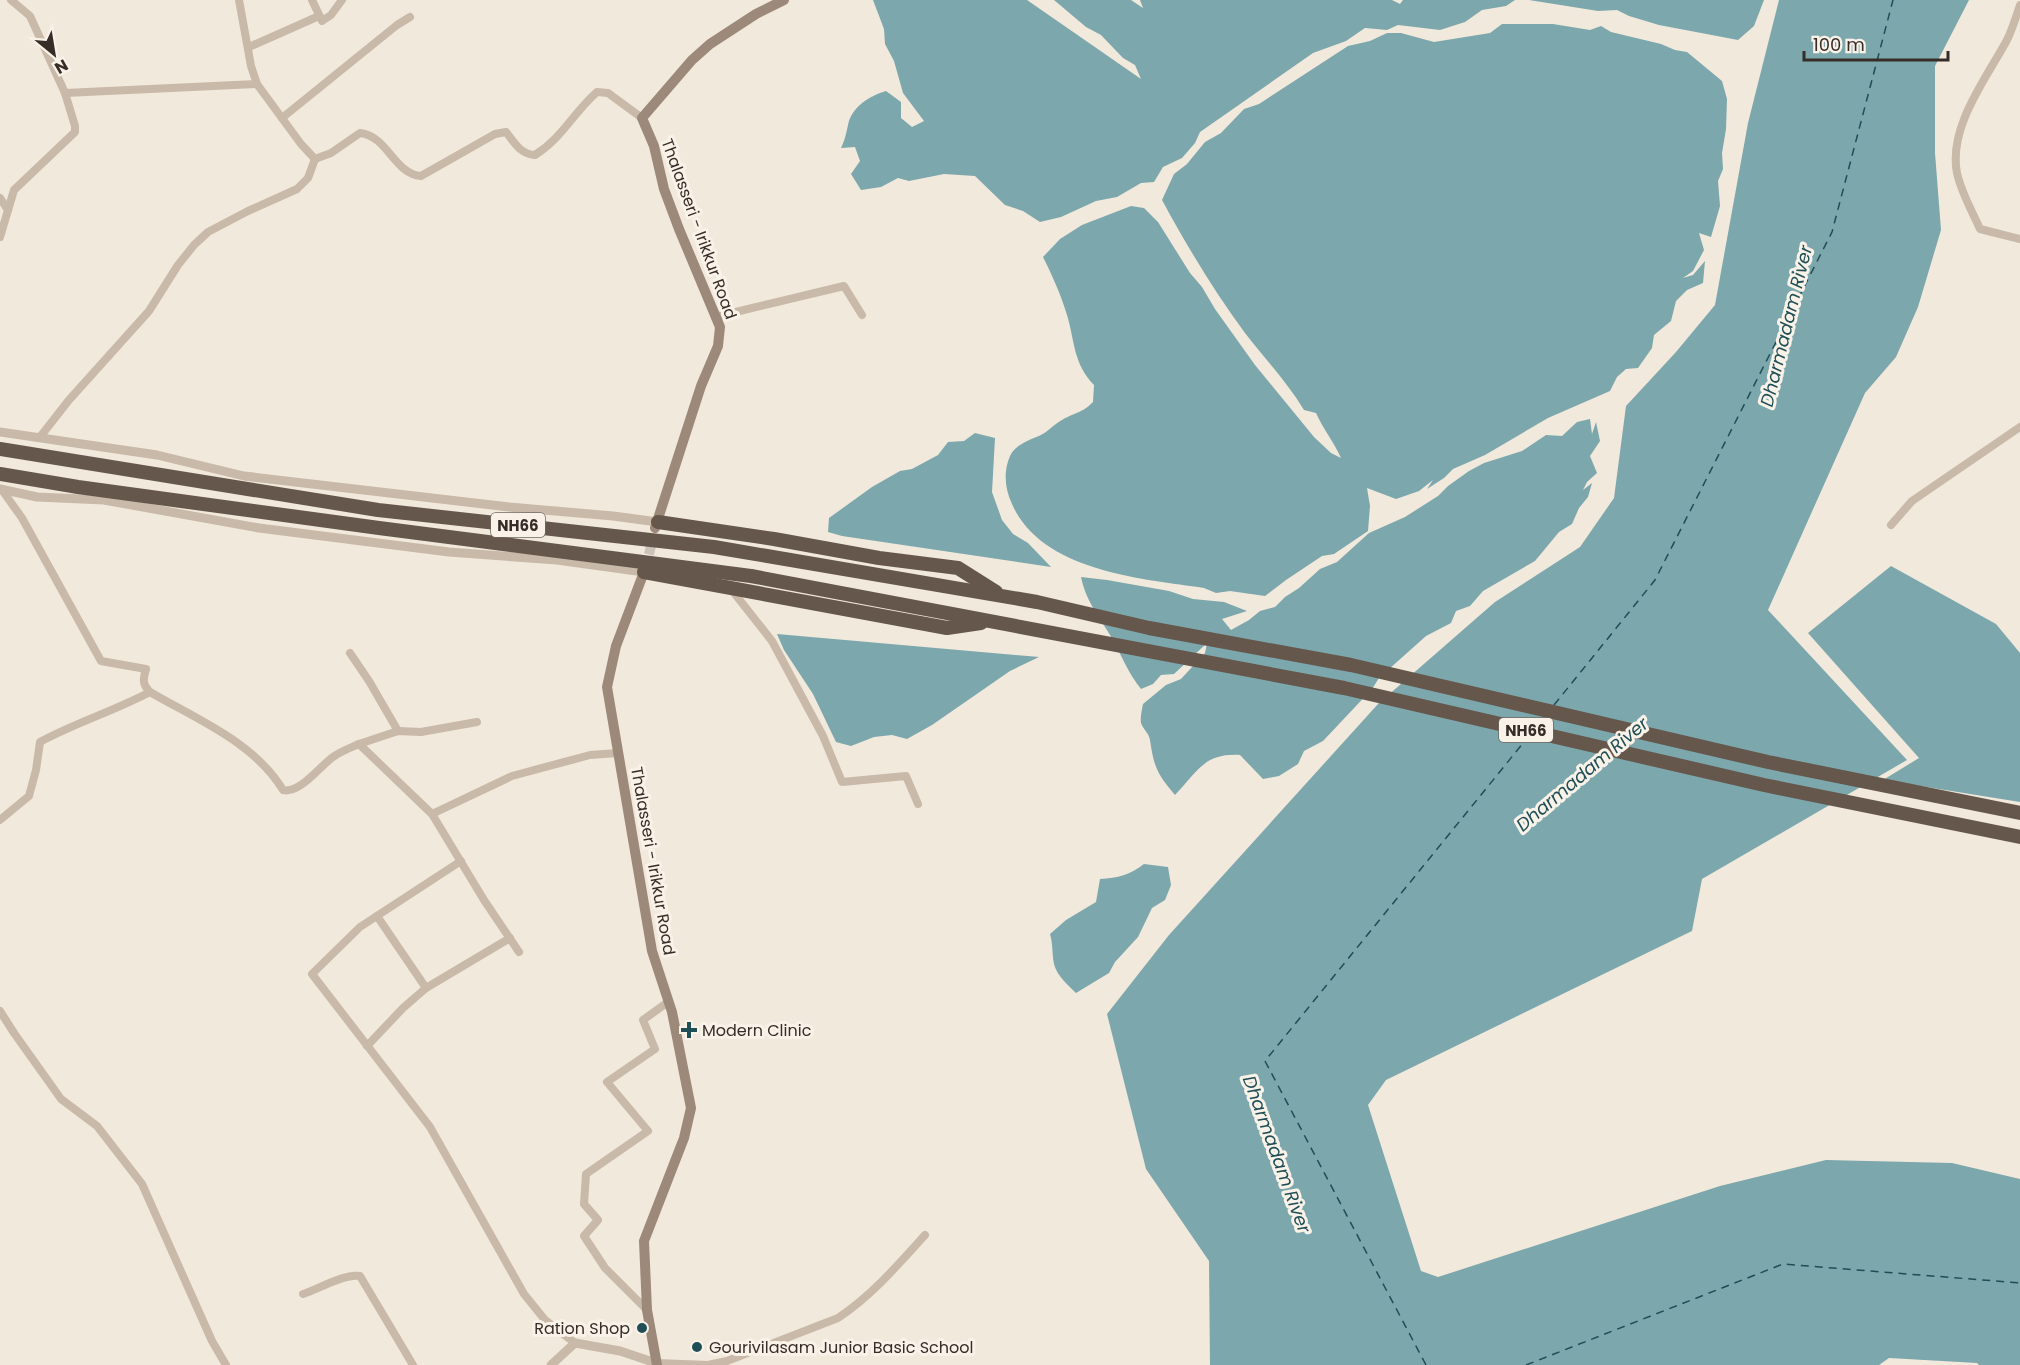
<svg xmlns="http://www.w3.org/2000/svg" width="2020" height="1365" font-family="Poppins,sans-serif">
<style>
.water{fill:#7ca7ad}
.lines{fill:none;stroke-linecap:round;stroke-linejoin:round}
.ferry{stroke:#1f4e56;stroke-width:1.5;stroke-dasharray:8 6;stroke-linecap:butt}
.secondary-tunnel{stroke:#ccc3b8;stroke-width:10;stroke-dasharray:10 5;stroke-linecap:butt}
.minor{stroke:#c9b9a8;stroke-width:8}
.tertiary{stroke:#c9b9a8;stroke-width:9}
.secondary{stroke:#9c897a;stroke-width:10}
.trunk{stroke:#66574c;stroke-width:14}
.poi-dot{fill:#1f4e56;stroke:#f9f2e8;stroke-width:2}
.labels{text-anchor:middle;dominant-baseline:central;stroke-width:6;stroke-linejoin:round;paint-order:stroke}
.shield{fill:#f9f2e8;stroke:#706862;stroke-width:1.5}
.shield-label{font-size:15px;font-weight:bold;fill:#362d28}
.street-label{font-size:16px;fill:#362d28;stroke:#f9f2e8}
.poi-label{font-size:16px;fill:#362d28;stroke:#f9f2e8;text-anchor:start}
.water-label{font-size:18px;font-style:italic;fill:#1f4e56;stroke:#f9f2e8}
</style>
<rect width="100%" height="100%" fill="#f1e9dc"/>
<!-- water -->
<g class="water">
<path d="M873,0h154l114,79 -6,-14 -12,-7 -22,-23 -15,-8 -32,-27h77l12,8 -3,-8h252l8,4 3,-4h112l-9,6 -24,4 -17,12 -25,8 -42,-5 -11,5 -22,-2 -19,13 -33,12 -113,79 -5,11 -13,15 -19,9 -9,15 -13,1 -24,14 -21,4 -35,16 -21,5 -17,-11 -18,-6 -30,-29 -31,-2 -35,7 -11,-3 -17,9 -20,3 -10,-16 9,-13 -5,-14 -14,1c4,-8 5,-14 7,-23 4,-19 22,-29 38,-34l15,11v16l11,9 12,-6 -21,-28 -9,-32 -9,-17 -1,-15z"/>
<path d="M1529,0h235l-10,26 -16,14 -79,-15 -30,-9 -12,-6 -19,1z"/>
<path d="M1779,0h190l-34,66v87l6,77 -23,77 -22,50 -31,36 -97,217 139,150 -205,119 -10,52 -306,149 -18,25 53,166 17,6 282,-91 106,-26 126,3 68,16v186h-41l-2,-2 -88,-5 -10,7h-669l-1,-104 -63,-92 -39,-155 62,-79 209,-231 117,-102 85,-55 34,-49 12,-92 50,-54 39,-47 33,-182z"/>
<path d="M1502,24h51l37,6 11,-4 10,6 50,12 14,6 12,2 35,29 5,18 -1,30 -4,24 1,16 -5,12 2,25 -9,31 -12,-4 5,17 -11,21 -10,7 10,-3 12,-14 -2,22 -16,7 -11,11 -5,20 -17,14 -2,13 -14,20 -12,1 -9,8 -7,14 -62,27 -63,37 -32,14 -9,9 -17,11 6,-9 -14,11 -23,8 -29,-11 3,18 -2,25 -34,23 -12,2 -36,24 -21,16 -35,-5 -14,2 -12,-5c-63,-9 -163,-17 -192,-84 -7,-15 -9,-32 -2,-48 5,-11 19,-16 29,-20 9,-4 15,-12 23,-16 13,-8 19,-6 31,-18l1,-17c-21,-22 -19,-43 -27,-70 -6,-20 -15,-40 -24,-58l17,-18 22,-14 49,-19 13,2 14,14 32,51 12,14 13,22 40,56 59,72 17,16 10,5c-7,-16 -18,-29 -25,-45l-12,-3c-17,-28 -39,-51 -59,-77 -31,-42 -58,-87 -83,-133l12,-26 13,-10 18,-22 16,-9 23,-24 15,-5 89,-58 22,-5 17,-8h14l33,9 56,-9z"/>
<path d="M1590,419l2,15 4,-12 4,19 -10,15 7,17 -10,9 -4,8 9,-7 -4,14 -9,11 -7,16 -13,8 -24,29 -52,30 -13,15 -14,5 -5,12 -25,13 -47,42 -7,11 -49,52 -19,10 -6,13 -19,12 -16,3 -23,-24c-36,-2 -42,16 -65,40 -18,-21 -21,-28 -25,-55 -1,-7 -7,-11 -9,-17 -1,-5 1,-14 2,-19l23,-19 15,-6 24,-26 2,-10 -33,31 -13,1 -8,9 -12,5c-12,-15 -19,-32 -28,-49 -12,-21 -27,-38 -32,-63l26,3 62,11 24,8 31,3 23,9 -25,8 9,11 18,-10 11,-9 15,-4 10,-10 14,-9 21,-19 17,-7 32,-29 36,-16 33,-21 10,-10 21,-15 15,-8 38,-12 24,-16 16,1 15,-14z"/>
<path d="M975,433l20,5 -3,54 10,28 11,14 15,9 23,24 -209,-31 -14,-4 1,-14 43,-31 28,-16 12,-2 26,-14 10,-13 16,-1z"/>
<path d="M1891,566l105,58 24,29v149l-137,-22 36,-22 -111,-125z"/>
<path d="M777,634l262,23 -29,14 -78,54 -25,14 -15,-4 -18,2 -23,9 -15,-4 -23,-48 -29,-44z"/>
<path d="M1144,864l24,3 3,18 -6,15 -13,8 -14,29 -23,25 -6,11 -33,20c-8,-8 -19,-17 -22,-29 -2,-10 -1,-20 -4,-30l16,-14 30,-18 4,-23c18,-1 30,-4 44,-15z"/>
</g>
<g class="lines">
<!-- ferry -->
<g class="ferry">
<path d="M1554,705l101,-125 177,-348 61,-232"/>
<path d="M1537,726l8,-10"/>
<path d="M1426,1365l-161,-304 263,-324"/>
<path d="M1526,1365l257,-101 237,19"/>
</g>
<!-- secondary-tunnel -->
<path class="secondary-tunnel" d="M645,569l9,-34"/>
<!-- minor -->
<g class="minor">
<path d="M239,0l12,66 6,18 44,60 14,15 16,-6 29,-20c28,3 34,41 61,43l74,-42 11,-2c9,11 14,22 29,23 27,-17 39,-43 62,-63l11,1 34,25"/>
<path d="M312,0l10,21 9,-6 11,-15"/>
<path d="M2020,5c-4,12 -8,25 -13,35 -21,39 -59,87 -50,133 4,19 15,38 23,56l40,10"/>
<path d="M249,47l70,-31"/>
<path d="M65,93l192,-9"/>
<path d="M282,118l115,-93 13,-8"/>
<path d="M0,198l8,12"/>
<path d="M0,237l14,-47 61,-58v-6l-10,-33 -35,-77 -19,-16"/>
<path d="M715,317l129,-31 18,29"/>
<path d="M40,437l29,-37 80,-89 29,-46 16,-20 14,-13 40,-21 49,-22 11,-11 7,-19"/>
<path d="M2,490l20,28 79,143 45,8c-3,10 -4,15 4,23"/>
<path d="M1891,525l21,-24 108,-74"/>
<path d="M731,589l41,52 51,95 19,46 64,-6 12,28"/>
<path d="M350,653l19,28 29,50"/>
<path d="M359,744l39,-13 23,1 56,-10"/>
<path d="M432,814l52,86 35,52"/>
<path d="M0,820l29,-24 7,-26 4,-28c35,-19 74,-31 110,-50 46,27 104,50 133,98 17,4 37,-24 50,-33 8,-6 17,-9 26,-13l73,70 80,-38 78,-21 28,-2"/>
<path d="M461,861l-101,66 -48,47 118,153 94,167 21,26 30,23"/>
<path d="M377,916l49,72"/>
<path d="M0,1011l14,22 47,66 36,27 45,58 70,157 14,24"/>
<path d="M367,1046l36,-38 23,-20 84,-50"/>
<path d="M303,1294c15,-5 43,-21 57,-18l53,89"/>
<path d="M647,1310l-42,-42 -21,-32 14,-16 -14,-16 2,-30 62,-43 -41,-49 48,-33 -12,-29 25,-18"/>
<path d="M656,1363l52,2 19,-4 111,-43c33,-22 60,-53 87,-83"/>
</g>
<!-- tertiary -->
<g class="tertiary">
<path d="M0,432l157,23 87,21 265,31 104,9 45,6"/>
<path d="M0,489l37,8 67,3 155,28 190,24 108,8 87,12"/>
<path d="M551,1365l24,-22 45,8 36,12"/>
</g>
<!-- secondary -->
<g class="secondary">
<path d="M655,528l46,-142 17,-40 2,-19 -41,-98 -15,-40 -10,-43 -12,-28 50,-58 18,-16 46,-30 28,-14"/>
<path d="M644,572l-28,74 -9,41 45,264 20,61 19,96 -7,30 -40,103 3,69 10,55"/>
</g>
<!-- trunk -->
<g class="trunk">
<path d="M0,449l378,61 336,37 323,55 112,26 202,37 417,97 252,51"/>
<path d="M0,474l78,13 301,41 372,48 593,112 420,97 256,52"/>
<path d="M658,522l116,17 105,19 79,10 38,24"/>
<path d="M644,572l303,56 34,-5"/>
</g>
</g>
<!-- markers -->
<g class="poi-dot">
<path d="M686 1021h6v6h6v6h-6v6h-6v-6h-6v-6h6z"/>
<circle cx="642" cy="1328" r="6"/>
<circle cx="697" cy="1347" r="6"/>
</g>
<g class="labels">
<!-- shield labels -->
<g class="shield">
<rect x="491" y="513" width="54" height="24" rx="4.5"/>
<rect x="1499" y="718" width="54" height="24" rx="4.5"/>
</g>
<g class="shield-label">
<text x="518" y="525">NH66</text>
<text x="1526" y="730">NH66</text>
</g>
<!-- street labels -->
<g class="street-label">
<text transform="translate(699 229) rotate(70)">Thalasseri - Irikkur Road</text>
<text transform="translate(653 861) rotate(80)">Thalasseri - Irikkur Road</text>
</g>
<!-- poi labels -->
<g class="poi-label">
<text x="702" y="1030">Modern Clinic</text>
<text x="630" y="1328" text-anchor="end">Ration Shop</text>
<text x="709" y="1347">Gourivilasam Junior Basic School</text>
</g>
<!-- water labels -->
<g class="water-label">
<text transform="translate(1786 326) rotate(-76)">Dharmadam River</text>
<text transform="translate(1582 774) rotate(-40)">Dharmadam River</text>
<text transform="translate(1277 1154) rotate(70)">Dharmadam River</text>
</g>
</g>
<!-- north arrow -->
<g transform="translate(54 54) rotate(150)" stroke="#f9f2e8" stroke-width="4.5" paint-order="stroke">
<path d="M0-4.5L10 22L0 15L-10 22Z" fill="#362d28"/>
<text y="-9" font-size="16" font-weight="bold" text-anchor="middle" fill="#362d28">N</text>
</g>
<!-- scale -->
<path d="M1804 51v9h144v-9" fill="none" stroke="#362d28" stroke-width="3"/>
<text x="1813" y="51" font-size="18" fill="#362d28" stroke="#f9f2e8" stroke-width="4.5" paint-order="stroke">100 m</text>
</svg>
